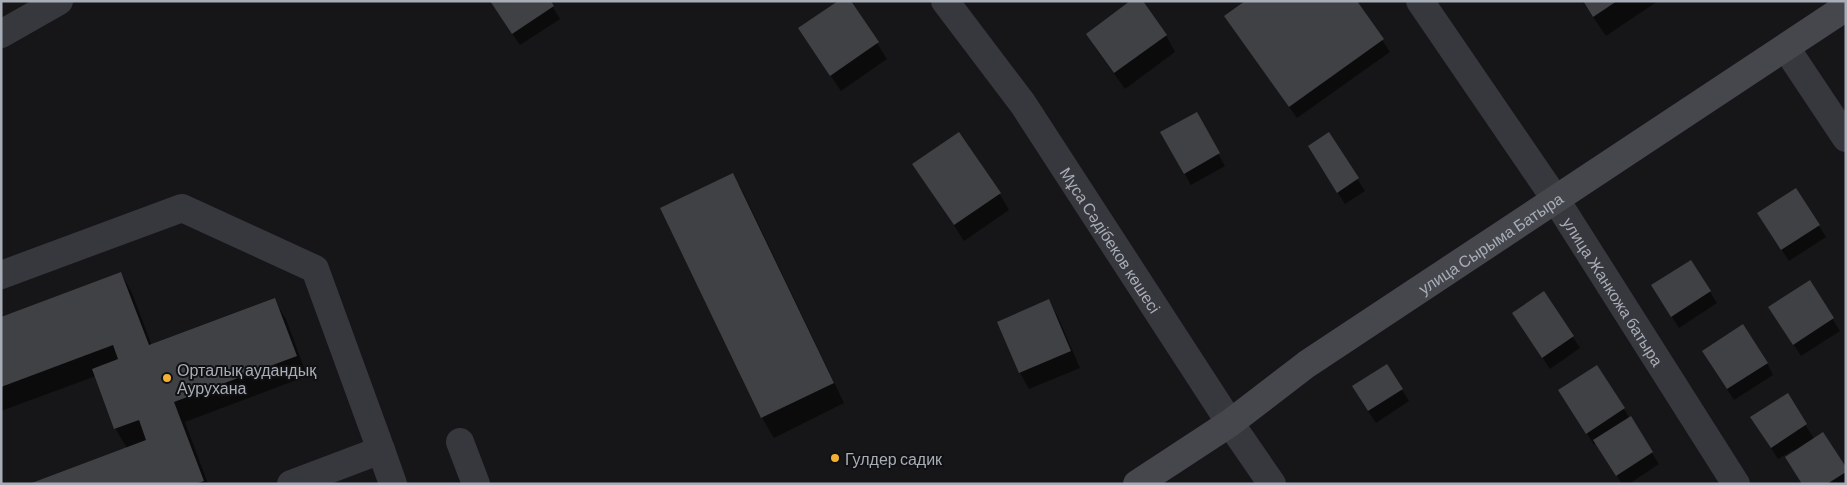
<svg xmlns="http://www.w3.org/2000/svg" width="1847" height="485" font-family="Barlow,sans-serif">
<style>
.shadow{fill:#0007}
.building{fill:#404145}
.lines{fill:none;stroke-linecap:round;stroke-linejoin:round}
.street{stroke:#37383d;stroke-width:28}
.secondary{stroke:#45474d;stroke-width:28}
.poi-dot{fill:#f2b134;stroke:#111113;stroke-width:2}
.labels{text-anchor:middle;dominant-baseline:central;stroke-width:4;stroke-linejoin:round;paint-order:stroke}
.street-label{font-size:16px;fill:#a8adb8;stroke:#111113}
.poi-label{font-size:16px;fill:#a8adb8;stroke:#111113;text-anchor:start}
</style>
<rect width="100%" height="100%" fill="#161618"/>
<!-- shadow -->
<g class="shadow">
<path d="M490,1h59l11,18 -40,26z"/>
<path d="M850,1l37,58 -46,32 -31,-46z"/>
<path d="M1356,1l34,51 -93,66 -64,-90z"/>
<path d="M1582,1h76l-52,35z"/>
<path d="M1088,34l78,1 9,17 -50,37 -28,-39z"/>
<path d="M1196,114l29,52 -34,19 -29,-52z"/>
<path d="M1329,134l36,57 -20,13 -29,-45z"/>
<path d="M914,164l85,29 10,17 -45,31z"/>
<path d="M733,174l11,20 100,209 -70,35 -12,-20 -101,-209z"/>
<path d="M1796,190l30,47 -37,24 -24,-36z"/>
<path d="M121,273l11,20 20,53 122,-46 12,19 21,57 -122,46 23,62h-176l95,-36 -12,-20 -19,-52 -95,35v-93z"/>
<path d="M1809,282l31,49 -39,25 -24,-37z"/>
<path d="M1710,292l7,11 -38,25 -20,-31z"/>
<path d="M1544,293l36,55 -30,21 -29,-44z"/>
<path d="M1049,301l9,16 22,51 -51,21 -9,-16 -22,-50z"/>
<path d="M1710,363h57l6,12 -39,25z"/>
<path d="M1387,366l22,35 -33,22 -16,-24z"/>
<path d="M1597,367l62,97 -30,20h-7l-26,-41 -2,2 -27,-43z"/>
<path d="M1787,395l27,44 32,30v15h-43l-10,-34 -15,9 -19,-30z"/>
</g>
<!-- building -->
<g class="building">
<path d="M490,1h61l3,5 -42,28z"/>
<path d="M838,1h13l28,41 -49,34 -32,-48z"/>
<path d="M1130,1h13l24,34 -53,38 -28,-39z"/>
<path d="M1245,1h112l27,38 -95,68 -65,-91z"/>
<path d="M1583,1h34l-24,16z"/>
<path d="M1197,112l23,41 -36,21 -24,-42z"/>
<path d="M959,132l42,61 -47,32 -42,-61z"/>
<path d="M1329,132l30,46 -22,15 -29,-47z"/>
<path d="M733,173l101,210 -73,35 -101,-210z"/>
<path d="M1796,188l24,37 -39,25 -24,-37z"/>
<path d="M1691,260l20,31 -40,26 -20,-32z"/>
<path d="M121,272l28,73 126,-47 22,58 -123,46 30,79 -9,3h-166l117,-44 -7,-20 -25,9 -22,-60 26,-10 -5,-14 -112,42v-70z"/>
<path d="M1810,280l24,38 -41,27 -25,-38z"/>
<path d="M1544,291l30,45 -32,22 -30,-45z"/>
<path d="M1049,299l22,52 -52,22 -22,-51z"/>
<path d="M1743,324l25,39 -41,26 -25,-38z"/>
<path d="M1387,364l16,25 -35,22 -16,-25z"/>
<path d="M1597,365l28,43 -39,26 -28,-44z"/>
<path d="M1788,393l19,31 -36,24 -21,-31z"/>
<path d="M1631,416l22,36 -37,24 -23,-36z"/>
<path d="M1823,432l23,35v5l-19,12h-25l-17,-27z"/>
</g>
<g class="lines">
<!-- street -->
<g class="street">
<path id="s1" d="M945,1l78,103 207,319 42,61"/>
<path id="s2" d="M1420,1l136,199 180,284"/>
<path d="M1,34l58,-33"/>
<path d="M1786,48l60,90"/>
<path d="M1,275l181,-67 133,61 66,181 -90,34"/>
<path d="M460,442l16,42"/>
<path d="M381,450l12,34"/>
</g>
<!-- secondary -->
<path class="secondary" id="s3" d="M1137,484l93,-61 77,-59 539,-357"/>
</g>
<!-- markers -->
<g class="poi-dot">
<circle cx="167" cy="378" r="5"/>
<circle cx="835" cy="458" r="5"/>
</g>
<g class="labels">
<!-- street labels -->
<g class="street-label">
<text stroke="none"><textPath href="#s1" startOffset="291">Мұса Сәдібеков көшесі</textPath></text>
<text stroke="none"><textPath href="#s3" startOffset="428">улица Сырыма Батыра</textPath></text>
<text stroke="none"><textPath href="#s2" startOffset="349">улица Жанкожа батыра</textPath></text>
</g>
<!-- poi labels -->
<g class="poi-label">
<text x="177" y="369">Орталық аудандық<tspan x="177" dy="18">Аурухана</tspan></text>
<text x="845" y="458">Гулдер садик</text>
</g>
</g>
<!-- border -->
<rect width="1847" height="485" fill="none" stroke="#a8adb8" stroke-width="5"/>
</svg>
